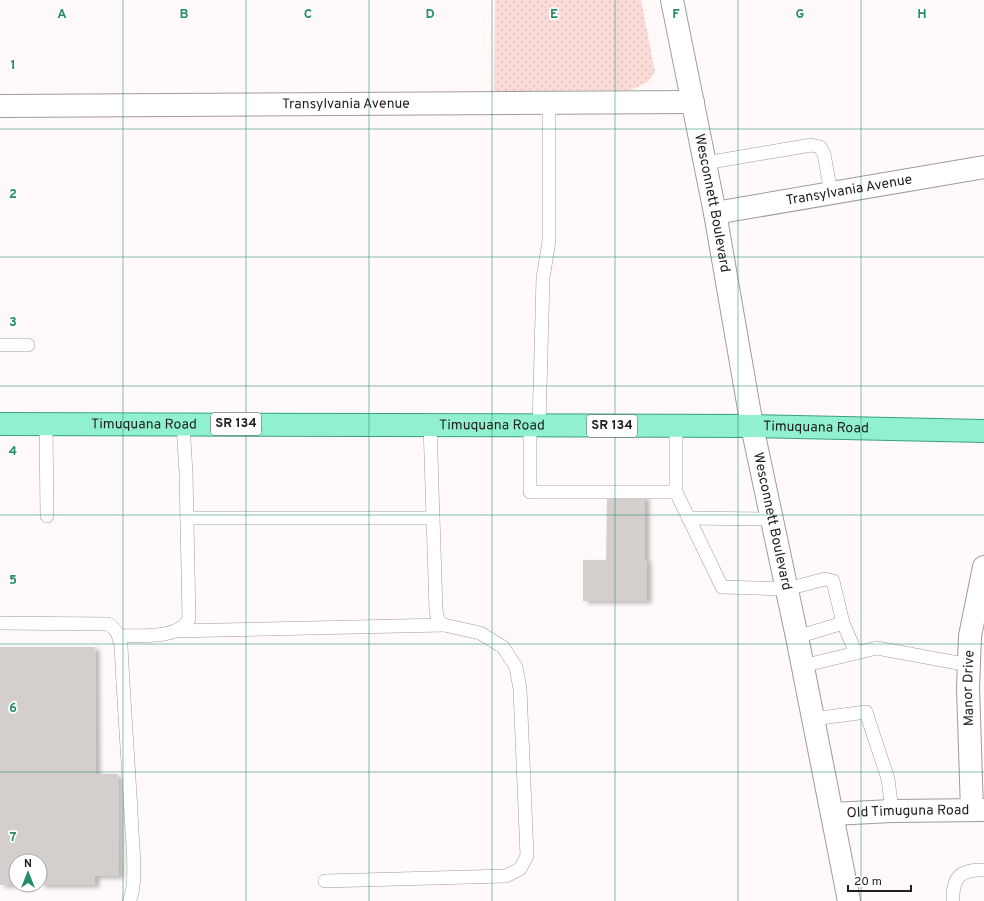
<svg xmlns="http://www.w3.org/2000/svg" width="984" height="901" font-family="Overpass,sans-serif">
<style>
.grass{fill:url(#grass-dots)}
.building{fill:#d4cecd;filter:url(#shadow)}
.lines{fill:none;stroke-linecap:round;stroke-linejoin:round}
.service-casing{stroke:#a19b9a;stroke-width:14}
.minor-casing{stroke:#a19b9a;stroke-width:24}
.tertiary-casing{stroke:#a19b9a;stroke-width:24}
.primary-casing{stroke:#3aa17c;stroke-width:24}
.service{stroke:#fff;stroke-width:13}
.minor{stroke:#fff;stroke-width:22}
.tertiary{stroke:#fff;stroke-width:22}
.primary{stroke:#91f1cf;stroke-width:22}
.grid{fill:none;stroke:#268d69;stroke-width:1;stroke-opacity:0.55}
.labels{text-anchor:middle;dominant-baseline:central;stroke-width:3.5;stroke-linejoin:round;paint-order:stroke}
.shield{fill:#fff;stroke:#646262;stroke-width:1}
.shield-label{font-size:13px;font-weight:bold;fill:#211e1e}
.street-label{font-size:14px;fill:#211e1e;stroke:#fff}
.grid-label{font-size:13px;text-anchor:middle;font-weight:bold;fill:#268d69;stroke:#fff;stroke-width:3.5;stroke-linejoin:round;paint-order:stroke}
</style>
<defs>
<pattern id="grass-dots" width="8" height="8" patternUnits="userSpaceOnUse"><rect width="8" height="8" fill="#fadbd7"/><path d="M2 2h.1M6 6h.1" fill="none" stroke="#d6bcb8" stroke-width="1.8" stroke-linecap="round"/></pattern>
<filter id="shadow"><feDropShadow dx="4.5" dy="2.5" stdDeviation="2" flood-color="#0004"/></filter>
</defs>
<rect width="100%" height="100%" fill="#fff9f9"/>
<!-- grass -->
<path class="grass" d="M495,0h146l14,72 -7,10 -17,8 -137,1z"/>
<!-- building -->
<g class="building">
<path d="M607,495l38,1v64h2v41h-64v-41h23z"/>
<path d="M0,647h95l1,127h22l1,102h-24v9h-55v-24h-24v24h-16z"/>
</g>
<g class="lines">
<!-- service casing -->
<g class="service-casing">
<g id="service">
<path d="M705,163l106,-18 9,2 4,7 7,39"/>
<path d="M0,345h28"/>
<path d="M46,424l1,92"/>
<path d="M530,426v66h146v-66"/>
<path d="M539,426l4,-148 6,-37v-139"/>
<path d="M676,492l46,95 65,2 38,-10 8,2 10,42"/>
<path d="M187,518h246"/>
<path d="M688,518l84,1"/>
<path d="M0,623l108,1c9,5 11,12 13,22 3,62 8,124 11,186 1,15 5,56 -3,69"/>
<path d="M175,631l269,-6"/>
<path d="M119,636c20,-1 59,4 70,-17l-3,-146 -3,-49"/>
<path d="M797,637l46,-14 13,30"/>
<path d="M802,666l75,-18 92,17"/>
<path d="M813,719l53,-7 22,67 4,32"/>
<path d="M325,881l181,-5 14,-7 7,-13 -7,-167 -4,-22 -13,-20 -23,-14 -36,-8 -6,-4 -2,-11 -6,-185"/>
<path d="M953,901c-1,-24 8,-32 31,-31"/>
</g>
</g>
<!-- minor casing -->
<g class="minor-casing">
<g id="minor">
<path id="s1" d="M0,106l693,-4"/>
<path id="s2" d="M715,213l269,-46"/>
<path id="s3" d="M972,810l-4,-122 2,-52 14,-69"/>
<path id="s4" d="M832,814l60,-3 92,-1"/>
</g>
</g>
<!-- tertiary casing -->
<g class="tertiary-casing">
<g id="tertiary">
<path id="s5" d="M672,0l43,213 37,213 45,211 52,264"/>
</g>
</g>
<!-- primary casing -->
<g class="primary-casing">
<g id="primary">
<path id="s6" d="M0,424l752,2 232,5"/>
</g>
</g>
<!-- service -->
<use href="#service" class="service"/>
<!-- minor -->
<use href="#minor" class="minor"/>
<!-- tertiary -->
<use href="#tertiary" class="tertiary"/>
<!-- primary -->
<use href="#primary" class="primary"/>
</g>
<!-- grid -->
<path class="grid" d="M123,0v901M246,0v901M369,0v901M492,0v901M615,0v901M738,0v901M861,0v901M0,129h984M0,257h984M0,386h984M0,515h984M0,644h984M0,772h984"/>
<g class="labels">
<!-- shield labels -->
<g class="shield">
<rect x="211" y="413" width="50" height="22" rx="3"/>
<rect x="587" y="415" width="50" height="22" rx="3"/>
</g>
<g class="shield-label">
<text x="236" y="424">SR 134</text>
<text x="612" y="426">SR 134</text>
</g>
<!-- street labels -->
<g class="street-label">
<text stroke="none"><textPath href="#s1" startOffset="346">Transylvania Avenue</textPath></text>
<text stroke="none"><textPath href="#s2" startOffset="136">Transylvania Avenue</textPath></text>
<text stroke="none"><textPath href="#s5" startOffset="207">Wesconnett Boulevard</textPath></text>
<text stroke="none"><textPath href="#s6" startOffset="144">Timuquana Road</textPath></text>
<text stroke="none"><textPath href="#s6" startOffset="492">Timuquana Road</textPath></text>
<text stroke="none"><textPath href="#s6" startOffset="816">Timuquana Road</textPath></text>
<text stroke="none"><textPath href="#s5" startOffset="531">Wesconnett Boulevard</textPath></text>
<text stroke="none"><textPath href="#s3" startOffset="122">Manor Drive</textPath></text>
<text stroke="none"><textPath href="#s4" startOffset="76">Old Timuguna Road</textPath></text>
</g>
</g>
<g class="grid-label">
<text x="62" y="18">A</text>
<text x="184" y="18">B</text>
<text x="308" y="18">C</text>
<text x="430" y="18">D</text>
<text x="554" y="18">E</text>
<text x="676" y="18">F</text>
<text x="800" y="18">G</text>
<text x="922" y="18">H</text>
<text x="13" y="69">1</text>
<text x="13" y="198">2</text>
<text x="13" y="326">3</text>
<text x="13" y="455">4</text>
<text x="13" y="584">5</text>
<text x="13" y="712">6</text>
<text x="13" y="841">7</text>
</g>
<!-- north arrow -->
<g transform="translate(28 873)"><circle r="19" fill="#ffffff" stroke="#a6a5a5"/>
<path d="M0-3L7 15L0 10L-7 15Z" fill="#268d69"/>
<text y="-6" font-size="11" font-weight="bold" text-anchor="middle" fill="#211e1e">N</text>
</g>
<!-- scale -->
<path d="M848 885v6h63v-6" fill="none" stroke="#211e1e" stroke-width="2"/>
<text x="854" y="885" font-size="12" fill="#211e1e" stroke="#ffffff" stroke-width="3" paint-order="stroke">20 m</text>
</svg>
